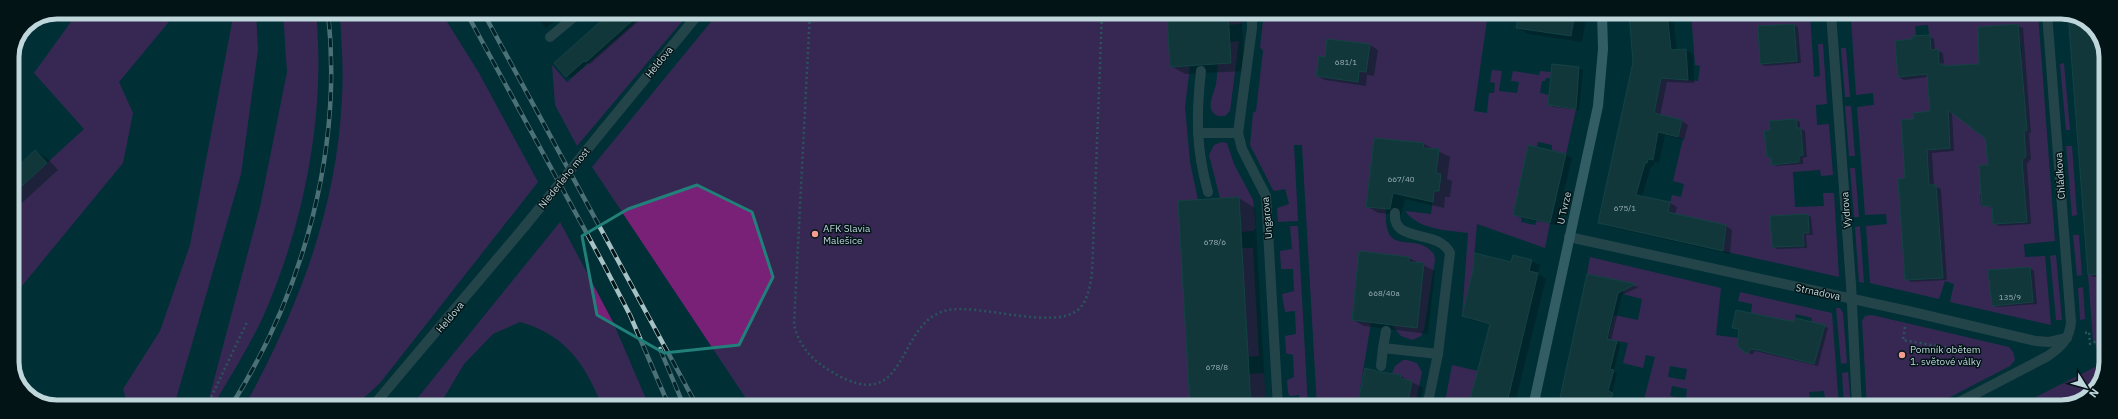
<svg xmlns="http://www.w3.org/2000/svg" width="2118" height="419" font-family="'IBM Plex Sans',sans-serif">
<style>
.green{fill:#782177;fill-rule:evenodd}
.shadow{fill:#0007}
.building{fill:#284240;stroke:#2c5955}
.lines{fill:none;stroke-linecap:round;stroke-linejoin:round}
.path{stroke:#5e8187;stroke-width:2.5;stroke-dasharray:2 3;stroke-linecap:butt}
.minor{stroke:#4e6063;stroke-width:10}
.major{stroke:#70969c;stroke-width:10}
.rail-casing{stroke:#a7c1c5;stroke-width:4.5}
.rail{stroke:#031417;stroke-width:3;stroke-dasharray:9;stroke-linecap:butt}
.minor-bridge{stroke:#4e6063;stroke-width:10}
.marked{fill:none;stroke:#218079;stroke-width:3;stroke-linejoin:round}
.poi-dot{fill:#f59c90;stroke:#031417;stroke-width:1.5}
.labels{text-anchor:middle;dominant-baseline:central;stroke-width:3;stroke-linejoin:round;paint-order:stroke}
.number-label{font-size:8px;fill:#99b1b4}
.street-label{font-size:10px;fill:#bfd6da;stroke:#031417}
.poi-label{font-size:10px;fill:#bfd6da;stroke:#031417;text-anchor:start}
.rim{fill:none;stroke:#bfd6da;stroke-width:5}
</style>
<rect width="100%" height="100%" fill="#002f36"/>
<!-- green -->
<g class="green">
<path d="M78,12h99l-58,70 14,31 -10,50 -111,135v-103l72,-66 -50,-56z"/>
<path d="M234,12h22l2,38 -17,124 -67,232h-46l-5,-17 37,-58 30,-86z"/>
<path d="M283,12h33c10,103 -12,213 -54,307 -14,30 -33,59 -49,87h-6l53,-199 27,-135z"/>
<path d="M340,12h101l38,61 59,109 -158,201 -25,23h-110c53,-98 92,-196 97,-309 2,-28 -1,-57 -2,-85z"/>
<path d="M647,12h43l-113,134 -22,-41 -3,-40 15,17z"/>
<path d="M719,12h448l23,54 -5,41 5,55 8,38 -8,207 -439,-1 -159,-239z"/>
<path d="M1228,12h15l-2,12 -12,1z"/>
<path d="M1264,12l224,1 -14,98 13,2 2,-20h5l1,-10 -5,-1 2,-12 10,1 -3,20 18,2 2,-11 -8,-1 2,-10 26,4 1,-4 11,1 -1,6h-4l-1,3h-3l-2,12 9,2 -1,10 28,4 -10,45 -14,-4v-5l-14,-3 -1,5 -9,-1 -15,69 9,1 -1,6 14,3 2,-5 13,3 -5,25 -68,-24 -4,46 -11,46 6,-83c-21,-3 -49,-3 -63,-22l26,3 3,-23h5l-3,-18 3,-24 -16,-1 1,-5 -50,-5 -8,68 20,3c-3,52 29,20 48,45l1,6 -11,69 -3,7 -9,4 -11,-4 -9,-11 25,2 7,-64 -15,-1v-5l-50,-5 -7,68 19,3 -14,84h-40l-15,-262h-8l4,76 -20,1 -1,-14 12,-4 -4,-15 -10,2 -2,-1 -23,-45 3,-32 3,-2 7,-60 -3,-4z"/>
<path d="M1691,13h119l4,64 6,-1 -2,-32h5l4,60 -11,1 1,20 12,-1 4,51 -12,1 -1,-6 -27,2 2,35 29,-1 -1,-13h11l5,84 -116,-26 3,-26 -42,17 -22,-5 10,-42 9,2 3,-13 -11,-3 10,-42 -5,-2 4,-17 -30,-7 9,-35 37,3 2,-15 -5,-1zM1794,24l3,37 -37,3 -2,-37zM1796,119l1,9h4l2,27 -4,1v6l-28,3v-8h-4l-3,-26 6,-1 -1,-9zM1808,214l1,19h-6v13l-31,1 -1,-31z"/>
<path d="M1870,13h168l17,228 -31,3 1,13 20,-1 6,69 -101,-23 4,-18 -9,-3 -6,18 -69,-16 -4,-57 21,-2 -1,-10 -21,1 -8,-108 17,-2 -1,-12 -17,2 -5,-76 19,-2zM1928,25l3,25 7,-1 1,15 5,2 20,-1 1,11 -18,21 -18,1 -2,-24 -24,3 -1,-16h-5l-2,-20 17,-2v-3h4l-1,-10zM2018,25l4,29 -43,3 -1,-30zM2022,69l5,61 -48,4 -5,-4 -1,-26zM1913,113l36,23 1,12 -6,1 -1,-12 -3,12 -36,3 -3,-32 13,-1zM1986,150l38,2 2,4 -4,2v4l-41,13 -1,-10h8zM1929,177v9h7l2,21 -38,2 -2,-30zM2024,191l3,30 -34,3 -1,-18h-11l-1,-11zM1989,270l42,2 2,30 -41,4z"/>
<path d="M2100,40l6,11v58l-4,-49 -30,2 -1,-14 29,-3z"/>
<path d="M1239,41l-9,70 -5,5h-7c-14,-6 -4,-22 -2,-32 1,-6 1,-13 2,-20l13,-1 -1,-21z"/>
<path d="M1841,48h5l4,49h-5z"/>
<path d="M2064,63l6,67h-4l-6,-66z"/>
<path d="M1845,106h6l4,50h-6z"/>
<path d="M1221,142l6,1 7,21 19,36 3,28 -3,3 -12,1 -21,-34 -11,-43 5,-10z"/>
<path d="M2066,146h6l5,69 -5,1z"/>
<path d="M1850,168h5l4,49h-5z"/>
<path d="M560,222l53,100 36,84h-47c-17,-42 -36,-71 -82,-84l-27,12 -29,30 -25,42h-28z"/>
<path d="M1290,226h8l10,181h-8l-1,-12 -9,1 -2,-3 -1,-13 7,-3 -1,-22 -7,-2 -1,-17 11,-2 -1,-23 -10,1 -3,-18 12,-3 -1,-22h-12l-1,-18 12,-2z"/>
<path d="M1860,226l4,57 -5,-1 -4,-55z"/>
<path d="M2073,235h6l3,40 -5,1z"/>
<path d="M1242,248h11l6,108 -11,1z"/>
<path d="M2056,255l6,65h-6l-6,-64z"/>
<path d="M1590,257l131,31 -5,47 22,3 -1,8 6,1 3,5 5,-3 7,2 7,-35 -14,-3 1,-9 -14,-3 2,-9 92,21 7,94h-13l-2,-16 -15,1 1,7 -15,2v6h-153l13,-50 -9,-2 -3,13 -20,-5 5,-20 -20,-4 6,-24 24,5 4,-21 -19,-5v-3l3,-3 -3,-7 -36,-7zM1796,314l16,4 -1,4 14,3 -11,39 -39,-10 18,-29zM1670,366l17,3 -2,11 -17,-3zM1672,386l15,3 -1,10 -16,-3z"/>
<path d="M2105,273v73l-7,4 -5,-10 -5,-65z"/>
<path d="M2083,287l2,32 -5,1 -2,-32z"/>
<path d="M1836,308h4l3,5 4,50 -6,1z"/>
<path d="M1872,315l137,32 4,5 2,8 -5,6 -79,41h-64l-5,-86 3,-5z"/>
<path d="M1403,360h4l10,3 5,9 -7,35h-8l5,-26 -12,-3 1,-3 -9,-2 3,-7z"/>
<path d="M2105,362v8l-15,26 -29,11h-45z"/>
<path d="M1452,365l61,14 -3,14 -36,-9 -6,23h-24z"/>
<path d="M1848,372l3,35h-7l-2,-34z"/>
<path d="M1264,373l2,34h-15l-2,-33z"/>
</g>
<!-- shadow -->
<g class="shadow">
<path d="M532,12h34l-20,16z"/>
<path d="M613,12h36l-59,52 -2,-1 -17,15 -4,-2z"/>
<path d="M1168,12h73l4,59 -60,3 -14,-8z"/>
<path d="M1520,13h67l-5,29 -53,-8 -12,-6z"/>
<path d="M1630,13h43l4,38 9,-1 7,4 1,29 -27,-1 -7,34 22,5 6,4 -4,15 -19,-5 -6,28 -5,-1v4h-3l-9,31 28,6 7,4 -2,8 51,11 6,4 -2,24 -124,-28 -7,-3 35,-161z"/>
<path d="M1851,13h23v6l-18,1 -4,-2z"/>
<path d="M2069,13l24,12 11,24 1,227 -12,1 -4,-3z"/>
<path d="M1794,25l4,2 3,36 -36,3 -4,-2z"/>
<path d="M2018,26l5,2 8,105h-2l2,26 -4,5 4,60 -32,2 -5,-3 -1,-15 -10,-3 6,-39 -3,-28 -34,-26 2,39 -22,2 2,33 7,3 6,91 -36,2 -5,-3v-100l9,-59 16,-8 -3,-35 -24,3 -5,-3 14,-37 16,-4 5,3 1,11 8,3 1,12 2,2 34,-3 -1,-36z"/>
<path d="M1370,45l8,5 -4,26 -7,-1 -1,11 -41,-6 -8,-4 8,-18z"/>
<path d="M1579,68l4,2 -4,40 -26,-3 -4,-2z"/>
<path d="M1796,120l4,2v6l5,3 2,26 -4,1v6l-27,2 -4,-2v-5l-5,-2z"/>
<path d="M1424,144l26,13 -3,22 5,2 -2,16h-5l-1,11 -39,-9 -4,16 -23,-2 -11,-7z"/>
<path d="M36,152l11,6 11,12 -46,42v-38z"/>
<path d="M1566,155l6,3 -16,67 -36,-7 -6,-4z"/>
<path d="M1239,198l16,10 11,199h-75z"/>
<path d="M1807,215l4,2 2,18h-7l1,13 -30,1 -4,-2z"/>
<path d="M1514,256l18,5 8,4 -2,9 8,5 -32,128h-45l22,-82 -20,-5 -8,-5 49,-51z"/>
<path d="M1409,258l26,13 -7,63 -64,-8 -11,-6z"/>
<path d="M2030,268l4,3 3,33 -40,3 -4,-2 -3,-34z"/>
<path d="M1588,275l51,12 -17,8 -11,46 9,3 -6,27 3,2 -8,34h-50z"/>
<path d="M1795,323l29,3 4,2 -10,38 -63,-15 -3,4 -14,-10 2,-15 -7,-3z"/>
<path d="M1380,373l21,3 22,12 -3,19h-62z"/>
<path d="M1825,399l4,2 1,6h-34v-5z"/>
</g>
<!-- building -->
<g class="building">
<path d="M611,12h31l-56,50 -2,-1 -18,16 -12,-14z"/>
<path d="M1167,12h61l3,51 -61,4z"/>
<path d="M1519,13h56l-4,23 -55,-8z"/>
<path d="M1629,13h38l4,37 15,-1 2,31 -27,-2 -7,35 28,7 -4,17 -20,-5 -5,28 -5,-1 -1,4h-2l-9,32 34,7 -2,10 58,13 -3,26 -125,-28 35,-161z"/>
<path d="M2068,13l25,12 7,15 6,70 -1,163 -17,2z"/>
<path d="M1794,24l3,37 -37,3 -2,-38z"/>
<path d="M2018,24l9,106 -3,1 2,25 -4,5 5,61 -34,2 -1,-18h-10l-2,-25 -1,-16h9l-3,-27 -37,-28 2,38 -23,2 2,35h7l7,93 -38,2 -7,-101 7,-1 -4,-58 13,-1 -1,-6 17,-2 -3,-37 -29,3 -3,-36 17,-2v-3l18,-1 1,15 7,-1 1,15h5v2l35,-2 -1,-37z"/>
<path d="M1327,39l43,5 -4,28 -7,-1 -1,11 -42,-6 3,-20 6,1z"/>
<path d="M1552,64l27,3 -3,42 -28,-4z"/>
<path d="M1796,119l1,9h4l2,27 -4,1v6l-28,3v-8h-4l-3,-26 6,-1 -1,-9z"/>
<path d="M1374,138l50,5 -1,5 16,1 -3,24 5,1 -2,17h-5l-1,11 -40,-9 -3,16 -24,-2z"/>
<path d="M1528,145l38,9 -16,69 -37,-8z"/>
<path d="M35,150l12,13 -35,32v-23z"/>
<path d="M1239,197l12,210h-61l-12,-206z"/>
<path d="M1808,214l1,19h-6l1,13 -32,1 -2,-31z"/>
<path d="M1359,251l50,6v5l15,1 -7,65 -65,-8z"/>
<path d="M1474,253l37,9 2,-7 19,5 -3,11 9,2 -32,134h-38l22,-83 -28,-8 11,-46z"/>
<path d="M2030,267l3,35 -41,4 -4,-36z"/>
<path d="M1587,274l49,10 -18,9 -11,46 10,2 -7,28 4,1 -6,21 5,2 -4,14h-51z"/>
<path d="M1736,310l58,12 1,-4 30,7 -11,39 -56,-14 -7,-1 -4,5 -10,-8 2,-17 -7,-1z"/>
<path d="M1365,368l15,4 21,3 -1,3 12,3 -5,26h-50z"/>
</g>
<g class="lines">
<!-- path -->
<g class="path">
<path d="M810,12l-16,312c5,23 19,37 38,48 79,47 62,-51 116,-62 34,-6 107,21 131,-1 9,-9 11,-23 13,-36l10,-261"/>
<path d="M1905,327l-2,13 57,10"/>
<path d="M2085,333l4,-1 1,12 15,-7"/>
<path d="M207,406l40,-84"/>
</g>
<!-- minor -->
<g class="minor">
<path d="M1252,12v16l-14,105 4,16 24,47 12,211"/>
<path d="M1831,13l20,271 6,123"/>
<path d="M550,37l30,-25"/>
<path d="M1201,71c-5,44 -5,78 7,121"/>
<path d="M603,130l97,-118"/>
<path d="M1198,133h40"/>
<path d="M1395,213c-3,31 43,15 55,40l-12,101 -11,53"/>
<path d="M1569,237l339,74 128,30 13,1 18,-4"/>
<path d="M1386,331l-3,17 55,6"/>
<path d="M1381,366l2,-18"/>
<path d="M373,406l152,-180"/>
<path d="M1950,407l98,-51c13,-9 22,-18 23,-34l-24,-309"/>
</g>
<!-- major -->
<path class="major" d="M1533,407l65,-301 5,-57 -1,-36"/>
<!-- rail casing -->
<g class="rail-casing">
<g id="rail">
<path d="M466,12l138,253 26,50 39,91"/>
<path d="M483,12l214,394"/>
<path d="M660,349l24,57"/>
<path d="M231,406c73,-115 112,-257 97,-394"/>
</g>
</g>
<!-- rail -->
<use href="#rail" class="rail"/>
<!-- minor-bridge -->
<path class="minor-bridge" d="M525,226l78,-96"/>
</g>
<!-- marked area -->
<path d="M0 0H2118V419H0ZM697,185l55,27 21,65 -34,68 -75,8 -67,-38 -15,-79 46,-27z" fill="#002f36" fill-opacity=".55" fill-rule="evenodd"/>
<path class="marked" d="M697,185l55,27 21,65 -34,68 -75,8 -67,-38 -15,-79 46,-27z"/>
<!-- markers -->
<g class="poi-dot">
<circle cx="815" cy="234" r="4"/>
<circle cx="1902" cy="355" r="4"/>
</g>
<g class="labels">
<!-- number labels -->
<g class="number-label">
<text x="1346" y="62">681/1</text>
<text x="1401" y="179">667/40</text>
<text x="1625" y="208">675/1</text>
<text x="1215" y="242">678/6</text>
<text x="1384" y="293">668/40a</text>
<text x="2010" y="297">135/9</text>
<text x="1217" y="367">678/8</text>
</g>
<!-- street labels -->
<g class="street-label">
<text transform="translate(659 62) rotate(-51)">Heldova</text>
<text transform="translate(2060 176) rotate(-94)">Chládkova</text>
<text transform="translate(564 178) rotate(-51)">Niederleho most</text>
<text transform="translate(1564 208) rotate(-77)">U Tvrze</text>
<text transform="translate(1846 210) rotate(-94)">Vydrova</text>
<text transform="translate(1267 218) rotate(-95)">Ungarova</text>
<text transform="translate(1818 292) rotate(12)">Strnadova</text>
<text transform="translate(450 317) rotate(-50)">Heldova</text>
</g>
<!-- poi labels -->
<g class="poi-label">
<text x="823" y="228">AFK Slavia<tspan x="823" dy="12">Malešice</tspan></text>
<text x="1910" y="349">Pomník obětem<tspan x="1910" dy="12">1. světové války</tspan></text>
</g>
</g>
<!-- crop -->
<path d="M0 0H2118V419H0ZM57 19H2061A38 38 0 0 1 2099 57V362A38 38 0 0 1 2061 400H57A38 38 0 0 1 19 362V57A38 38 0 0 1 57 19Z" fill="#031417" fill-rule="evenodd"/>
<path class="rim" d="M57 19H2061A38 38 0 0 1 2099 57V362A38 38 0 0 1 2061 400H57A38 38 0 0 1 19 362V57A38 38 0 0 1 57 19Z"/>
<!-- north arrow -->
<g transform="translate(2086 387) rotate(127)" stroke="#031417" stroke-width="3" paint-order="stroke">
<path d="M0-3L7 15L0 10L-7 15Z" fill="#bfd6da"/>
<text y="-6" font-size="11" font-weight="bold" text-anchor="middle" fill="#bfd6da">N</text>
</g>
</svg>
